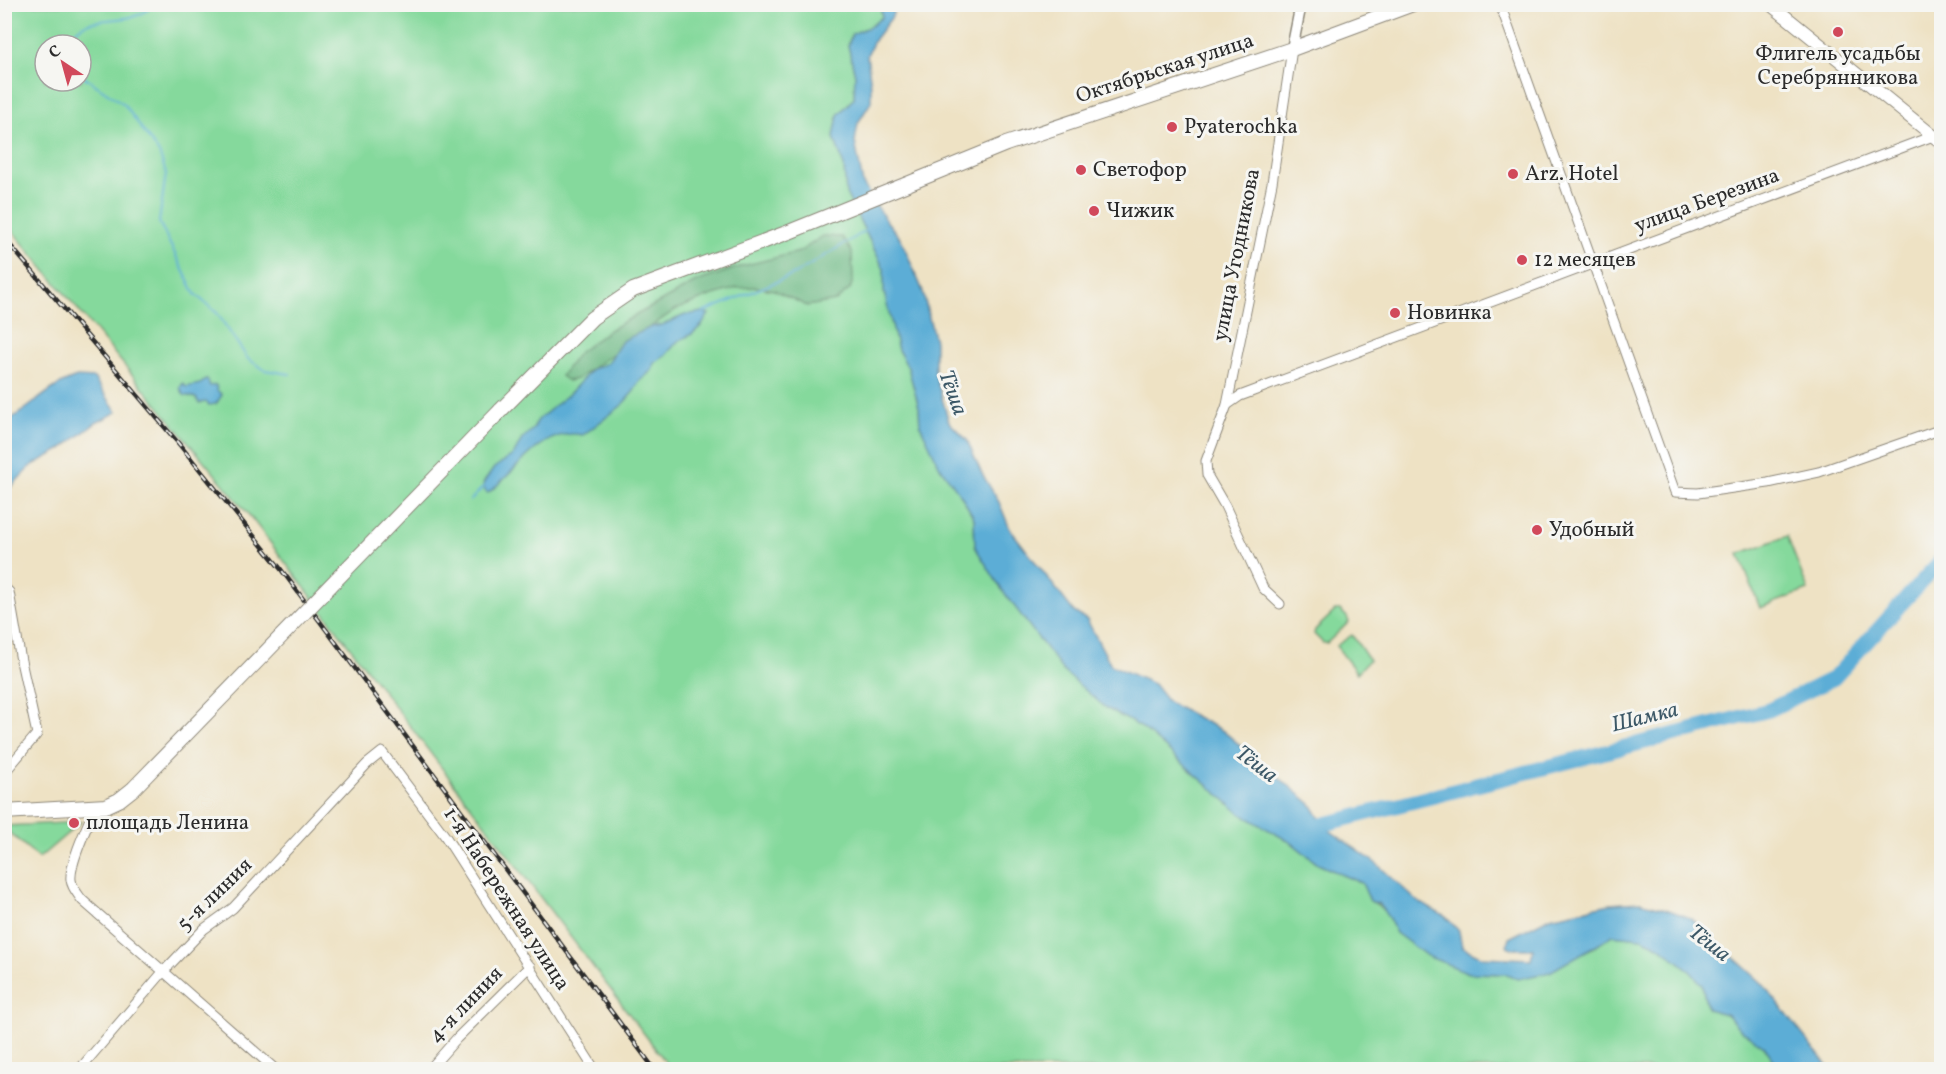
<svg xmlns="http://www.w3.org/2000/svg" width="1946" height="1074" font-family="Vollkorn,serif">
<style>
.green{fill:#85d99c;stroke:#588264;stroke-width:1.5;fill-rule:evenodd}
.forest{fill:#6cb984;stroke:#4c7258;stroke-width:1.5}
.water{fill:#5badd6;stroke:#436c80;stroke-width:1.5}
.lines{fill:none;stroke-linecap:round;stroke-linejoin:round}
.stream{stroke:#5badd6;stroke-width:2}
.river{stroke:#5badd6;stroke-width:15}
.minor-casing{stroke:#8c8678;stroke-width:11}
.tertiary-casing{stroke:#8c8678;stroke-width:13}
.secondary-casing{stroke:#8c8678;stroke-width:14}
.primary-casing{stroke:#8c8678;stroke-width:16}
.minor{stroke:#fff;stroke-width:9}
.tertiary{stroke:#fff;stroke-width:10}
.secondary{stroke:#fff;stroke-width:12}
.primary{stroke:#fff;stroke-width:14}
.rail-casing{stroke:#2b2b2b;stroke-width:4.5}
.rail{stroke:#f6f6f2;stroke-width:2;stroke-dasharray:7;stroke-linecap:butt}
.primary-bridge-casing{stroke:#8c8678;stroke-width:16;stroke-linecap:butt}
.primary-bridge{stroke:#fff;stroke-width:14}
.poi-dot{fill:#d1495b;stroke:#f6f6f2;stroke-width:2}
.labels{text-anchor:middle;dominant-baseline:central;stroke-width:6;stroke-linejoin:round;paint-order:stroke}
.poi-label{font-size:21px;fill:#2b2b2b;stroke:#f6f6f2;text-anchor:start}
.street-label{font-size:21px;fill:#2b2b2b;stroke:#f6f6f2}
.water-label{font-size:22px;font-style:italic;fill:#3c5867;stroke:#f6f6f2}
</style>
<rect width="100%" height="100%" fill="#f6f6f2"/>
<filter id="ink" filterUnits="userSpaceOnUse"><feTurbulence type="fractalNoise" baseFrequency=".0167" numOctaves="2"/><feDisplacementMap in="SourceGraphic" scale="12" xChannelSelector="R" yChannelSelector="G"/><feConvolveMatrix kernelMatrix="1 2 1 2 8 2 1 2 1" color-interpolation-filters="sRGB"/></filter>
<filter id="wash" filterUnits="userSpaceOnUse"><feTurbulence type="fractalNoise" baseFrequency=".008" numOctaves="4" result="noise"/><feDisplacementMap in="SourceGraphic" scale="24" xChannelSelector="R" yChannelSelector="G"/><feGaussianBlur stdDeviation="1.35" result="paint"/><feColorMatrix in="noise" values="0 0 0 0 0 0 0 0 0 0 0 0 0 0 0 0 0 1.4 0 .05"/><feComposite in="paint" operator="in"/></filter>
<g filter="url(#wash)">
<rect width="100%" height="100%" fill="#eee2c4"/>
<!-- green -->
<g class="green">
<path d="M4,5h876l2,12 -11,9 -19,8 -4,11 7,30 -1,23 -16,17 -4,22 10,29 2,27 38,76v23l14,58 10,17 11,40 1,18 54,93 1,29 131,161 35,19 100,87 51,29 26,21 44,19 8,18c14,5 20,19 26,32l73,40 38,1 11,5 77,-32 18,-12 29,3 17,8 29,23 14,15 5,25 19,5 16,17 22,15 16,23h-1109l-418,-549 -248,-298zM45,45h36v36h-36z"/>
<path d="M1787,536l21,54 -48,18 -21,-54z"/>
<path d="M1336,610h4l7,7 2,5 -22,21h-4l-9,-9 1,-4z"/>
<path d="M1352,635l17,25 -12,13 -21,-27z"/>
<path d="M81,822l-42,36 -34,-29v-3z"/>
</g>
<!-- forest -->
<path class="forest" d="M823,236l19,1 10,15 1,28 -3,9 -14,12 -29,5 -33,-16 -18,-3 -19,1 -27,8 -35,14 -98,69 -9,2 -7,-5 18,-24 32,-23 85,-47 46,-16 57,-14z"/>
<!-- water -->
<g class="water">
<path d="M880,5h14l1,1 -3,11 -17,22 -8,16 4,31v16l-13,21 -3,19 8,42 22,35 16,20 21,50 13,52v33l14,48 18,18 14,32 18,30 11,27 64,83 13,8 24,45 43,19 14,18 55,29 88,73 14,23 52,37 40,37 29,16 13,14 3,16 20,10 49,2 2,-10h-19l-7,-3 2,-8 41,-21 60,-13 30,-2 26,7 24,9 72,65 68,86h-50l-16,-23 -22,-15 -16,-17 -19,-5 -5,-25 -14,-15 -29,-23 -17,-8 -29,-3 -63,37 -32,7 -11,-5 -38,-1 -42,-17 -31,-23 -6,-13 -11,-16 -9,-3 -8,-18 -44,-19 -26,-21 -51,-29 -100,-87 -35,-19 -43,-37 -63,-84 -25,-40 -1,-29 -12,-21 -22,-30 -20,-42 -1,-18 -11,-40 -10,-17 -14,-58v-23l-38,-76 -2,-27 -10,-29 4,-22 16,-17 1,-23 -7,-30 4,-11 19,-8 11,-9z"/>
<path d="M702,312l7,2 -7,11 -10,9 -14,7 -13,15 -11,7 -2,7 -13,12 -5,9 -13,15 -38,29c-41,-9 -66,37 -95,58l-3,-2 -2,-6 1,-3 10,-14 20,-14 8,-15 11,-10 5,-9 32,-27 22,-24 16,-6 14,-22 29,-14 11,-2 23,-10z"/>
<path d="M77,377l17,1 23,34 -21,11 -36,27 -29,16 -26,27v-71c26,-13 43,-36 72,-45z"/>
<path d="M207,379l3,7 6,-1 1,5 5,5 -6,9 -7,1 -3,-3 -7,1 -3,-5 -12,-3 -4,-7 3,-5 3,4 14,-3z"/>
</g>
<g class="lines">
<!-- stream -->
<g class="stream">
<path d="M69,45l-2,-6c6,-5 12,-13 19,-15 20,-8 54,0 67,-20"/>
<path d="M81,75l43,29 35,49 7,20 -7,49 36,72 22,19 31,46 17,11 25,4"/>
<path d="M704,312l91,-38 72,-44"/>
<path d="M470,501l14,-15"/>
</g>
<!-- river -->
<path class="river" d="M1306,829l463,-119 65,-32 108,-119"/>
</g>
</g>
<g filter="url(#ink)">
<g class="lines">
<!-- minor casing -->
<g class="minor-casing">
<g id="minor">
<path d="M1500,4l175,488 23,1 70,-10 51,-11 123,-43"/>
<path d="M1227,405l13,-9 693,-260"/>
<path d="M4,587l5,5 12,69 16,73 -33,39"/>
<path d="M1280,604l-17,-16 -38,-82 -18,-31 -1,-14 21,-56 45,-222 20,-134"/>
<path d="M95,808c-7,16 -26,56 -24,72 1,8 7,14 11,20l194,170"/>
<path d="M79,1070l84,-98 41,-43 29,-21 134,-144 15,-12 63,84 150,234"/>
<path d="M429,1070l28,-32 73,-72"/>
</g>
</g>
<!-- tertiary casing -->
<g class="tertiary-casing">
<path id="tertiary" d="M1292,49l9,-45"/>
</g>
<!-- secondary casing -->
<g class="secondary-casing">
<path id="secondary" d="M1770,4l172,139"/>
</g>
<!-- primary casing -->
<g class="primary-casing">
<g id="primary">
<path d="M500,411l92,-93 41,-28 156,-58 217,-88 286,-95 121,-45"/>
<path d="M4,812l102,-6 13,-6 14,-11"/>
</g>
</g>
<!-- minor -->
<use href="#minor" class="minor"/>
<!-- tertiary -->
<use href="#tertiary" class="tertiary"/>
<!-- secondary -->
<use href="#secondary" class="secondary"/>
<!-- primary -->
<use href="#primary" class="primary"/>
<!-- rail casing -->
<g class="rail-casing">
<path id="rail" d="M4,238l175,206 101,124 375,502"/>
</g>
<!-- rail -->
<use href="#rail" class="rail"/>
<!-- primary-bridge casing -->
<g class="primary-bridge-casing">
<path id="primary-bridge" d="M133,789l367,-378"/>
</g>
<!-- primary-bridge -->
<use href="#primary-bridge" class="primary-bridge"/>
</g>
</g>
<!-- markers -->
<g class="poi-dot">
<circle cx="1838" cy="32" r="6"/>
<circle cx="1172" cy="127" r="6"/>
<circle cx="1081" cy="170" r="6"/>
<circle cx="1513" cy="174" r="6"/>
<circle cx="1094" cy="211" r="6"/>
<circle cx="1522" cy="260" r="6"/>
<circle cx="1395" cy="313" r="6"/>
<circle cx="1537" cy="530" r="6"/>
<circle cx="74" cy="823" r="6"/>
</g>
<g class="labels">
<!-- poi labels -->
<g class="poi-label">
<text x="1838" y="54" text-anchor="middle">Флигель усадьбы<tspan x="1838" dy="24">Серебрянникова</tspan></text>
<text x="1184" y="127">Pyaterochka</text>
<text x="1093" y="170">Светофор</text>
<text x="1525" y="174">Arz. Hotel</text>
<text x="1106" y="211">Чижик</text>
<text x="1534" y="260">12 месяцев</text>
<text x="1407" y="313">Новинка</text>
<text x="1549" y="530">Удобный</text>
<text x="86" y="823">площадь Ленина</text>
</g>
<!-- street labels -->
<g class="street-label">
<text transform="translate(1165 69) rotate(-18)">Октябрьская улица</text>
<text transform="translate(1707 201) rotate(-20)">улица Березина</text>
<text transform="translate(1237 255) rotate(-79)">улица Угодникова</text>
<text transform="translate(215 895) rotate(-44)">5-я линия</text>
<text transform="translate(506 899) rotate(57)">1-я Набережная улица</text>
<text transform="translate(466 1005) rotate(-46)">4-я линия</text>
</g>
<!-- water labels -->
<g class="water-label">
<text transform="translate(952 393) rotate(70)">Тёша</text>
<text transform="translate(1645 718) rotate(-14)">Шамка</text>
<text transform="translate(1256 765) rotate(37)">Тёша</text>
<text transform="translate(1709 944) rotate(38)">Тёша</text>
</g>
</g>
<!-- margin -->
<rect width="1946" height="1074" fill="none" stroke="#f6f6f2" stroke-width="24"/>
<!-- north arrow -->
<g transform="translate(63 63) rotate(324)"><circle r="28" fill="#f6f6f2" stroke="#a5a5a2" stroke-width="1.5"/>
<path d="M0-4.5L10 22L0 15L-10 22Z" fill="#d1495b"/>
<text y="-9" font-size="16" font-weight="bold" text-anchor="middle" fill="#2b2b2b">С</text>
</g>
</svg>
